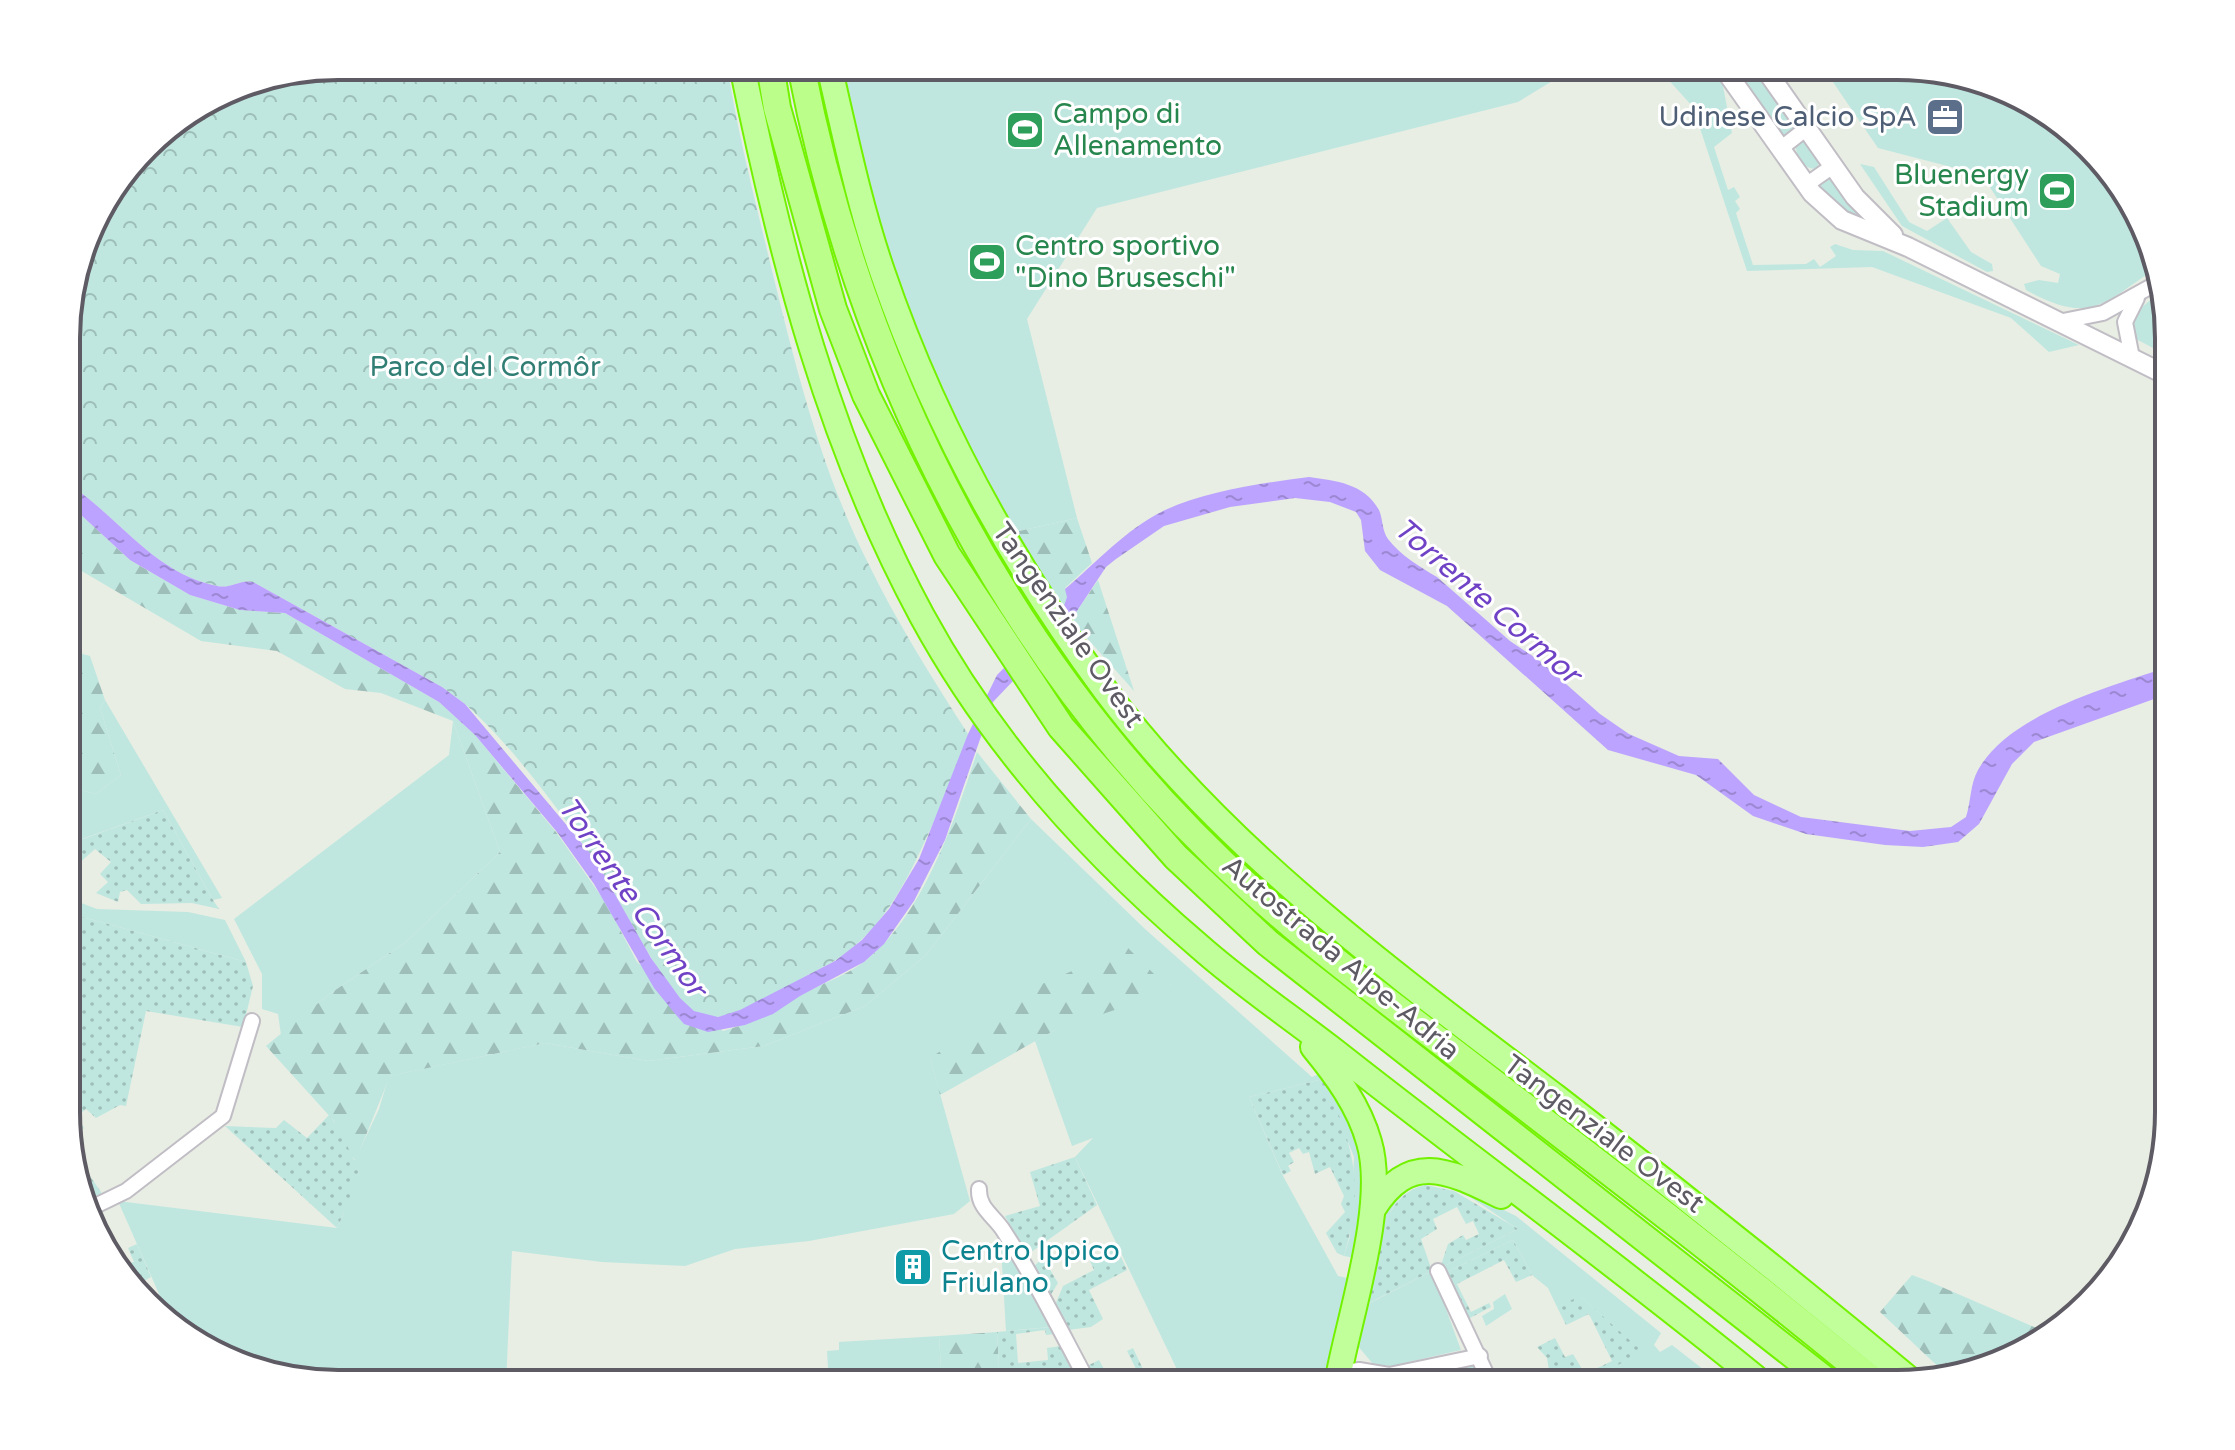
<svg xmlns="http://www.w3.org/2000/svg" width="2235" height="1450" font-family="'Varela Round',sans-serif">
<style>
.grass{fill:#bfe7e0}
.forest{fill:url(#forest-firs)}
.park{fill:url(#park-crowns)}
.garden{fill:url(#garden-dots)}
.water{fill:url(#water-ripples)}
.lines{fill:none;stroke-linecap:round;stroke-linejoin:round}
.minor-casing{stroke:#c1bdc5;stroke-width:18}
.tertiary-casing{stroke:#c1bdc5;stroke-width:22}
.trunk-casing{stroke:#73f200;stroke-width:28}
.motorway-casing{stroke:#73f200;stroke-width:30}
.minor{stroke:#fff;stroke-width:14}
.tertiary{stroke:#fff;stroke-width:18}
.trunk{stroke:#c0ff99;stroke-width:24}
.motorway{stroke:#bbff8a;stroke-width:26}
.labels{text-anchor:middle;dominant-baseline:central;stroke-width:6;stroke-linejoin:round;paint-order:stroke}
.leisure-label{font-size:28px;fill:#27864d;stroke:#fff;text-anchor:start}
.service-label{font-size:28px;fill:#4e5e75;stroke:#fff;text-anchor:end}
.park-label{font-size:28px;fill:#317e75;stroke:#fff}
.street-label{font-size:28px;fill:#5f5b64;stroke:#fff}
.culture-label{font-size:28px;fill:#0d838f;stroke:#fff;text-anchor:start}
.water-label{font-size:30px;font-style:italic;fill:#7042c5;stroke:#fff}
.rim{fill:none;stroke:#5f5b64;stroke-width:4}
</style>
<defs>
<pattern id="forest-firs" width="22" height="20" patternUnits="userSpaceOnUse" patternTransform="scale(2)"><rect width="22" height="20" fill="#bfe7e0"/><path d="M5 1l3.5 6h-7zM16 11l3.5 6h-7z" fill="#9ebeb9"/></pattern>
<pattern id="park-crowns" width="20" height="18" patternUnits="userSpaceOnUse" patternTransform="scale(2)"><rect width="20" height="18" fill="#bfe7e0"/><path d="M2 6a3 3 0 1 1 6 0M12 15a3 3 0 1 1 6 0" fill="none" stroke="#9ebeb9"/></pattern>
<pattern id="garden-dots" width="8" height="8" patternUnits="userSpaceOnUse" patternTransform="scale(2)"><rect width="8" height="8" fill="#bfe7e0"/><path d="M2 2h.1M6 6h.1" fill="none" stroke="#9ebeb9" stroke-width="1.8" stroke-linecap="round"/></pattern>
<pattern id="water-ripples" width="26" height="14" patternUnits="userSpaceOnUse" patternTransform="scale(2)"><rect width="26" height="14" fill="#bca3ff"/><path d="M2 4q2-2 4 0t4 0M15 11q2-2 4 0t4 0" fill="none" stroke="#9c88d2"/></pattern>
</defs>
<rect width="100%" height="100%" fill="#e8eee3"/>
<!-- grass -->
<g class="grass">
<path d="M840,66h737l-59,36 -421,106 -70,111 50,199 -62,14c-54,-96 -102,-195 -137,-299 -18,-53 -25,-112 -38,-167z"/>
<path d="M1656,66h56l10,15 10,52 -18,14 14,43 6,-3 6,10 -5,4 5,8 -4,4 17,52 53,-1 8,-5 6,8 16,-11 -6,-9 5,-3 18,6 30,1 196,94 -30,7 -38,-34 -139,-51 -125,4 -54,-164z"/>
<path d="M1731,66h22l43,61 -15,11z"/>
<path d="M1822,66h75l87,14 64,32 85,90 20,68c-52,36 -64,54 -127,20l-2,-6 15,-4 19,3 2,-9 -19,-8 -59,-91 -104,-27z"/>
<path d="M1803,140l16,21 -2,8c-15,0 -20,-12 -22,-25z"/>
<path d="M1860,164l14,3 35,55 18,9 20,-13 24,34 21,12 1,7 -6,1 -85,-46z"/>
<path d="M1828,176l23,30 27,25 -27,-14 -36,-31z"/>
<path d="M2160,293l8,28v23l-15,4 -17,-9c-8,-24 7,-34 24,-46z"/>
<path d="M105,700l117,198 -9,2 -50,-90 -95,34v-57l28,7 25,-19 -21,-67z"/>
<path d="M453,721l47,131 -94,90 -78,53 -47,40 -3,-21 -16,-5v-35l-28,-55 215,-164z"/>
<path d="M1031,819l114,110 167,148 9,-4 25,30 23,73 -14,82 -11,-2 6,-20 4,-79 -31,-78 -74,18 34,79 55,100 9,2 -22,106h-141l-109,-227 18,-19 -21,8 -37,-105 20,-11 -125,28 40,143 -16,13 -145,27 -74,8 -50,17 -83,-4 -90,-11 -6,133h-168l-87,-14 -64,-32 -16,-17 -53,-120 219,27 7,-15 -4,-3 4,-24 15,-13 -9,-17 5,4 24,-51 10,-33 156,-33 103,18 116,-15 101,-40 61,-51z"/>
<path d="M68,884l8,17 21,8 91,3 37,8 21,42 -171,-47z"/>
<path d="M1432,1175l84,41 145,117 -7,12 6,7 12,-7 50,39h-141l61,-32 -61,-55 -24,10 -9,-19 -16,-13 -19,-35 -70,34 -3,-6 78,-39c-23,-14 -49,-37 -75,-43 -63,-15 -67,78 -77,119l66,-34 29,79 -70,16 -18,-2 -16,-19 18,-112 14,-36z"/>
<path d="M1005,1246l46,81 -45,4 -5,-84z"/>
<path d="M1505,1294l7,15 -26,17 -4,-10 12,-7 -1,-7z"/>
<path d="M939,1336l3,48h-113l-2,-33 12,-1v-8z"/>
</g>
<!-- forest -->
<g class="forest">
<path d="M68,503l62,57 60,35 50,15 45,3 154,89 36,33 81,97 50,71 31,59 86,69c30,-8 51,-21 77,-36 22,-12 46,-19 65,-34 58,-45 90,-141 112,-209l54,67 -105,136 -61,51 -101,40 -116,15 -103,-18 -155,33 -34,84 -6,-4 -16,-35 -68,-75 62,-51 78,-53 94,-90 -47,-131 -72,-28 -36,-4 -68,-38 -76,-10 -133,-78z"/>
<path d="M1077,518l15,45 -27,25 3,9 -4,12 -49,-77z"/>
<path d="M1098,580l36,111 -63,-71z"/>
<path d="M68,650l22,6 15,44 -5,8 21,67 -25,19 -28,-7z"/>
<path d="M1127,947l44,44 -116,39 -115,65 -10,-37 112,-74z"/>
<path d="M1912,1275l16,6 120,52 -15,15 -87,26 -66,-62z"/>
<path d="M997,1332l3,52h-58l-3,-48z"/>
</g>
<!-- park -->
<path class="park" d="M338,66h389c10,62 25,122 40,184 26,106 51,213 100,311 29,60 65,117 101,173 -6,26 -17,50 -28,74 -30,66 -55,131 -126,164 -25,12 -78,49 -105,45 -41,-7 -90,-124 -116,-159 -35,-49 -83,-115 -128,-154l-23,-17 -189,-105c-13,-3 -22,7 -36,4 -64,-13 -97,-69 -149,-102v-181l26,-86 64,-83 76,-47z"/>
<!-- garden -->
<g class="garden">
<path d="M163,810l50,90 6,9 -27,-6 -51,1 -14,-14 -7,2 -2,10 -22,-9 12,-11 -8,-8 11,-12 -16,-13 -18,16 -5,-22z"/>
<path d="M68,887l7,28 171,47 7,24 -10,41 -97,-16 -20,95 -6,-1 -24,13 -10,-9 -10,8 8,11 -16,10v-25l14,-14 -14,-2z"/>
<path d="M1323,1079c31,65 42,106 21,177l-7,-3 -11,-20 19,-21 -4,-8 3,-8 -14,-29 -15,7 -6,-22 -6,2 -4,-6 -10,5 5,9 -6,4 3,5 -8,4 -34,-78z"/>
<path d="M329,1115l11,14 19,44 -14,13 10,9 -14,14 3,4 -7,15 -112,-102 51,2 8,-8 23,18z"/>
<path d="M1075,1157l22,48 -70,50 -22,-39 35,-10 -10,-34z"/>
<path d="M83,1166l18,26v5l-13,7 -12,-33z"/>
<path d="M1425,1185l29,6 64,38 -78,39 8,-24 15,-9 3,5 13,-6 -6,-13 -7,3 -9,-17 -24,12 4,10 -16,10 11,32 -67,34c11,-41 11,-108 60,-120z"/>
<path d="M1513,1240l19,35 -16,7 -12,-22 -47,24 14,28 18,-9 2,4 -23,12 -23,-46z"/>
<path d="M137,1244l14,33 -14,8 -19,-20 16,-3 -6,-14z"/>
<path d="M1117,1248l10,22 -38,20 14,29 -12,8 -23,3 -12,-27 7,-17 31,-16 -4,-9z"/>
<path d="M1043,1258l15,25 -8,13 -17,-29z"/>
<path d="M1580,1296l63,56 -62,32h-30l-4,-26 -10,-11 18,-9 10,19 8,-3 12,20 27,-13 -23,-47 -23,11 -9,-18z"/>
<path d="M1051,1327l3,7 -8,1 -1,-5 -29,4 2,29 30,-3 -1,-12 14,-2 20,38h-81l-3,-52z"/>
<path d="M1133,1348l17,36h-22l12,-7 -13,-26z"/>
<path d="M1099,1360l5,9 -4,3 7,12h-11l-9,-18z"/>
<path d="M1474,1364l5,19h-5l-3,-14 -28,6 1,9h-20l-1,-9z"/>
</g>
<!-- water -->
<path class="water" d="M1309,477c27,4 55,6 70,33 4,9 3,21 9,29 12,16 32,28 49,38l73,64 30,20 60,53 29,20 50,22 39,3 36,36 47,22 109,14 41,-4 15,-10c5,-15 4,-33 12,-47 32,-57 132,-83 190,-103v27l-134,48 -22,22 -33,60 -21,18 -35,5 -38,-2 -79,-11 -53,-18 -57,-41 -88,-25 -161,-144 -67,-36 -15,-19 -4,-31 -5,-8 -26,-10 -35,-4 -65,9 -66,19 -48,33 -10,8 -35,53 -78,82 -48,138 -31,61 -30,43 -20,18 -64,34 -27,18 -28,11 -37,7 -24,-8 -7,-8 -23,-28 -60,-104 -37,-52 -82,-97 -36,-33 -154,-89 -45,-3 -50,-15 -60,-35 -62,-57v-19c52,33 85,89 149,102 14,3 23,-7 36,-4l189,105 23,17 130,155 56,99 29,40 14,13 24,6 22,-7 95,-49 27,-21 27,-31 30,-50 49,-125 29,-59 66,-66 4,-12 -2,-8c32,-27 60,-59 98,-78 43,-20 99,-28 146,-34z"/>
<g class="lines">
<!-- minor casing -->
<g class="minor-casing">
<g id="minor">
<path d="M1780,149l27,-21"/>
<path d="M1806,185l27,-19"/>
<path d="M2058,322l45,-9 54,-30"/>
<path d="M2132,358l-7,-36 12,-24"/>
<path d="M979,1189c-1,19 15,27 24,41 32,49 58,102 86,154"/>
<path d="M89,1209l37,-18 97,-75 29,-95"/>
<path d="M1438,1271l53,113"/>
<path d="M1339,1373l20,-3 30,5"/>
<path d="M1368,1384l21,-9 91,-19"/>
</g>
</g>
<!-- tertiary casing -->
<g class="tertiary-casing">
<g id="tertiary">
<path d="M1722,66l90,127 30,27 66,27 260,129"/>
<path d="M1763,66l92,131 38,38"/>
</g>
</g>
<!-- trunk casing -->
<g class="trunk-casing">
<g id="trunk">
<path d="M742,66c39,191 87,378 180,550 69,127 169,238 278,331 43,38 92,71 137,106 141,111 287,217 425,330"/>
<path d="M829,66c16,69 30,138 53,205 51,150 129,291 223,419 121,162 291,285 451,407 121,93 240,188 358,286"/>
<path d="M1313,1047c23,28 46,59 56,95 18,60 -18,169 -30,231"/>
<path d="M1373,1209c37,-59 76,-38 128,-13"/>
</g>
</g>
<!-- motorway casing -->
<g class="motorway-casing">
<g id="motorway">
<path d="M770,66l7,42 56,201 33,86 81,160 114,172 115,130 92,86 561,440"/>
<path d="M801,66c61,315 213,610 453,826 72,65 151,122 227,181 133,102 266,204 394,310"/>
</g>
</g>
<!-- minor -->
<use href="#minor" class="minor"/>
<!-- tertiary -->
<use href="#tertiary" class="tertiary"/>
<!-- trunk -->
<use href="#trunk" class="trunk"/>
<!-- motorway -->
<use href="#motorway" class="motorway"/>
</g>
<!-- icons -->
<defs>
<g id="office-square" transform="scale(2)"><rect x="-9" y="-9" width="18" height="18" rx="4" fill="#5c6f8a" stroke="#fff"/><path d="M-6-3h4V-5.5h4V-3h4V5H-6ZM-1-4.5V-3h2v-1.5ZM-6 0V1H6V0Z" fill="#fff"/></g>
<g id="stadium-square" transform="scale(2)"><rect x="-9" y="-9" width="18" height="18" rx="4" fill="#2e9e5b" stroke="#fff"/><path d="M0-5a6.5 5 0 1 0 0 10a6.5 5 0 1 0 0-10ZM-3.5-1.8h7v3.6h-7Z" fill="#fff"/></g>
<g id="building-square" transform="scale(2)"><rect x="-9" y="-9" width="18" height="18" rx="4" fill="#0f9aa8" stroke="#fff"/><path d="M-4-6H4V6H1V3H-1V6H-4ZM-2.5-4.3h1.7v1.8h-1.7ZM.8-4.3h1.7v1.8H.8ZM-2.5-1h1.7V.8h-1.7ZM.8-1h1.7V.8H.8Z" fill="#fff"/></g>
</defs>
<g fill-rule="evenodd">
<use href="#office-square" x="1945" y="117"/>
<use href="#stadium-square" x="1025" y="130"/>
<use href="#stadium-square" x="2057" y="191"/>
<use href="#stadium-square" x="987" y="262"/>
<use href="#building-square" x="913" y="1267"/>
</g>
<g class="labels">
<!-- leisure labels -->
<g class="leisure-label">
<text x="1053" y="114">Campo di<tspan x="1053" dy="32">Allenamento</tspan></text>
<text x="2029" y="175" text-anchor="end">Bluenergy<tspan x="2029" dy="32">Stadium</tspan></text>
<text x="1015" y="246">Centro sportivo<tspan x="1015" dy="32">"Dino Bruseschi"</tspan></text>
</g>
<!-- service labels -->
<g class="service-label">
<text x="1917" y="117">Udinese Calcio SpA</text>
</g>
<!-- park labels -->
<g class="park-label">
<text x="485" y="367">Parco del Cormôr</text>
</g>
<!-- street labels -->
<g class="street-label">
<text transform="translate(1068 625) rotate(55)">Tangenziale Ovest</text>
<text transform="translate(1341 958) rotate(40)">Autostrada Alpe-Adria</text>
<text transform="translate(1604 1134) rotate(37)">Tangenziale Ovest</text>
</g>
<!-- culture labels -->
<g class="culture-label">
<text x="941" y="1251">Centro Ippico<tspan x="941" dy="32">Friulano</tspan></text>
</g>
<!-- water labels -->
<g class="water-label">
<text transform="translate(1487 601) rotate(41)">Torrente Cormor</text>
<text transform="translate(632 897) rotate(55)">Torrente Cormor</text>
</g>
</g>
<!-- crop -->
<path d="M0 0H2235V1450H0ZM338 80H1897A258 258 0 0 1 2155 338V1112A258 258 0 0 1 1897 1370H338A258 258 0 0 1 80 1112V338A258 258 0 0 1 338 80Z" fill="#fff" fill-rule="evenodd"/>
<path class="rim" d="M338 80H1897A258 258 0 0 1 2155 338V1112A258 258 0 0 1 1897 1370H338A258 258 0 0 1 80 1112V338A258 258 0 0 1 338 80Z"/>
</svg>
